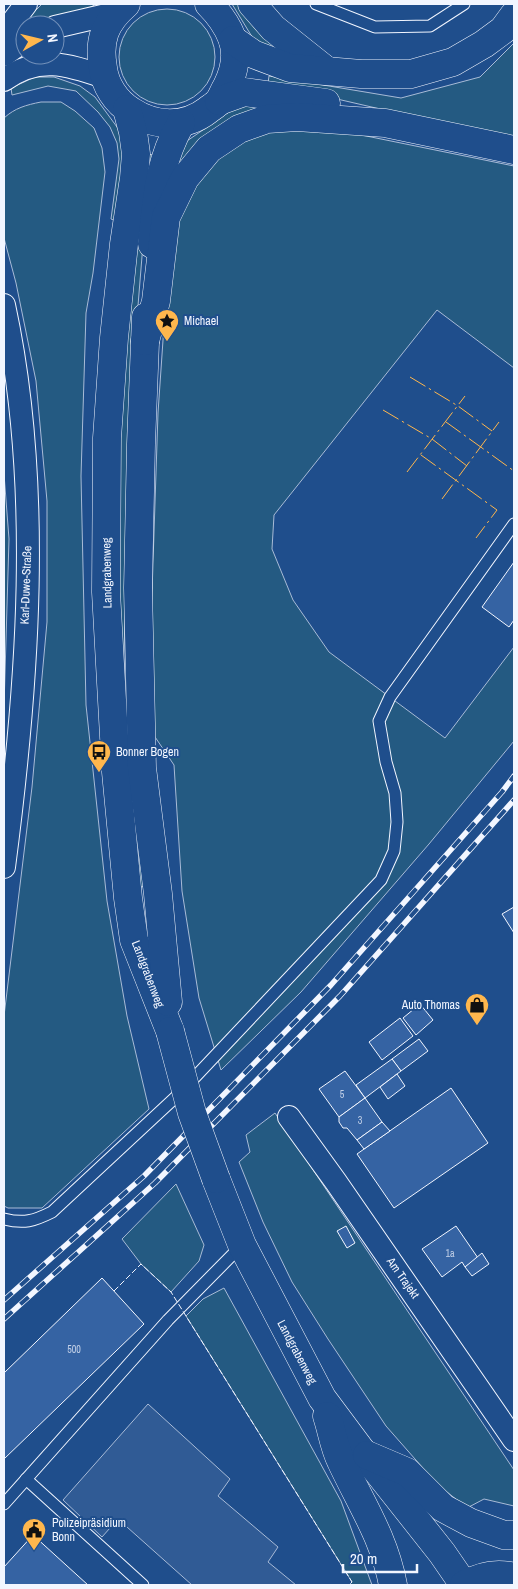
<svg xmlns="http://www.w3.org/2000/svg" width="518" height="1589" font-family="'Archivo Narrow',sans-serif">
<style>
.green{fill:#245a82;stroke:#a8bbd7}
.parking{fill:#305b95;stroke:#a8bbd7}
.building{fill:#3563a3;stroke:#f2f6ff}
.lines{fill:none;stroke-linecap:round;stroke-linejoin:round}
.lane-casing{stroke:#f2f6ff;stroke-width:13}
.street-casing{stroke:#f2f6ff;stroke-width:24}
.secondary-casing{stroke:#f2f6ff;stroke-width:29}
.highway-casing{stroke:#f2f6ff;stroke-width:29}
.lane{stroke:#1f4e8c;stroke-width:11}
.street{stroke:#1f4e8c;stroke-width:22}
.secondary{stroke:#1f4e8c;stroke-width:28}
.highway{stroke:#1f4e8c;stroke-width:28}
.rail-casing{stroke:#f2f6ff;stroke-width:5.5}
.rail{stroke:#1f4e8c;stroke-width:4;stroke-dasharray:11;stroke-linecap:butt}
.secondary-bridge-casing{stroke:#f2f6ff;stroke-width:29;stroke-linecap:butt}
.secondary-bridge{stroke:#1f4e8c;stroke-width:28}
.fence{stroke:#f2f6ff;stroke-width:1;stroke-dasharray:6 2.5;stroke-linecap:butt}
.power{stroke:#ffb74d;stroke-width:1;stroke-dasharray:18 4 2.5 4;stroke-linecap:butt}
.labels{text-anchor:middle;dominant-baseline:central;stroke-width:4;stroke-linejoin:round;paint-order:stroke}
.number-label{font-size:10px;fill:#c3d1e8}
.poi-label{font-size:12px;fill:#f2f6ff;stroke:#1f4e8c;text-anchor:start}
.street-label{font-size:12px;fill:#f2f6ff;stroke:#1f4e8c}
</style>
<rect width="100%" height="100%" fill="#1f4e8c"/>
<!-- green -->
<g class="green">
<path d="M42,4h54l-5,3 -58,18 -6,-6z"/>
<path d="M232,4h9l42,52 -29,-16z"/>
<circle cx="167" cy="57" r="48"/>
<path d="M514,43v97l-246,-57 1,-7 132,22 79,-21z"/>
<path d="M35,77h19l26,9 15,11 22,30 6,11 3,21 -10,62 -5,-2 8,-60 -2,-16 -7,-16 -12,-15 -22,-21 -28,-5 -36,9 -1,-7z"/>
<path d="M274,100l-94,66 -7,-4 11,-19 48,-33 11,-6z"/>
<path d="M41,102h20l14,9 19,17 8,20 3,24 -12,101 -7,40 -5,163 5,229 21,196 20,115 22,93 -107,99h-34l-4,-2v-190l28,-229 15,-165v-121l-11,-120 -20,-98 -12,-45v-120c11,-10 22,-13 37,-16z"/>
<path d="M322,127l192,39v202l-77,-58 -163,205 -2,34 21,51 36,52 116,86 69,-91v94l-85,103 -128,148 -80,78 -22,-72 -17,-107 -8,-126 -23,-34v-108l7,-210 7,-102 8,-78 26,-56 18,-17 25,-19 24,-11z"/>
<path d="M145,154l10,1 -12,89 -14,173 -5,241 1,50 8,103 17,74 -18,4 -15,-258 3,-236z"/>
<path d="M4,474l5,65 -5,168z"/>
<path d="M275,1113l239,357v36l-30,-7 -17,9 -30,-24 -51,-58 -58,-87 -36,-57 -29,-60 -24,-60 11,-10 -4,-17z"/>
<path d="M176,1184l28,61 -5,16 -28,31 -30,-28 -19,-25z"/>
<path d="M224,1288l117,213 31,84h-23l3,-3 -166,-266 17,-17z"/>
</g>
<!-- parking -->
<path class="parking" d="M148,1404l82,75 -12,17 60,51 -10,15 28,23h-104l-74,-66 -16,18 -39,-37z"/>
<!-- building -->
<g class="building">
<path d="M514,562v58l-5,7 -27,-20z"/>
<path d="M514,907v26l-12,-19z"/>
<path d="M420,1004l13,16 -17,15 -13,-17z"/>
<path d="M400,1018l13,18 -31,24 -13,-18z"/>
<path d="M419,1039l9,12 -27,20 -9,-12z"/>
<path d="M392,1059l9,12 -36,27 -9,-13z"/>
<path d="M345,1071l20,27 -26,19 -20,-28z"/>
<path d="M397,1074l8,12 -17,13 -8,-12z"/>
<path d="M451,1088l37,55 -94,65 -37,-54z"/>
<path d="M365,1098l17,24 -25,18 -10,-12h-4l-4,-6v-5z"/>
<path d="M382,1122l8,9 -26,18 -7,-9z"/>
<path d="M346,1226l9,17 -8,5 -10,-17z"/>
<path d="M456,1226l22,32 -13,9 -3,-5 -20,15 -20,-28z"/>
<path d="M482,1253l7,11 -17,12 -7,-9z"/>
<path d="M102,1278l42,46 -140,135v-86z"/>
<path d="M33,1535l55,50h-84v-18z"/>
</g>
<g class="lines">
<!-- lane casing -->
<g class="lane-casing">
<g id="lane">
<path d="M316,4l59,23 55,-1 34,-22"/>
<path d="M4,1219c20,5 30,2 48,-7l127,-118 202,-214 13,-29 3,-29 -2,-29 -9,-31 -7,-41 11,-24 124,-173"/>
<path d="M26,1479l117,106"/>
<path d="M4,1504l164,-184 74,-75"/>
</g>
</g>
<!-- street casing -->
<g class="street-casing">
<g id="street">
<path d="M55,27l60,-14"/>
<path d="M4,33l22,-29"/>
<path d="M4,55l21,-15"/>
<path d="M4,80c34,-25 63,-16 100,-3"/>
<path d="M4,305c39,181 24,380 0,562"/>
<path d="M289,1117l47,65 178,258"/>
</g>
</g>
<!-- secondary casing -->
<g class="secondary-casing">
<g id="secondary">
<path d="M126,4c-21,18 -28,36 -23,64 2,17 13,34 28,43 24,16 54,17 77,-1 4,-3 9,-6 12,-10 2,-4 4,-9 7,-14 7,-14 11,-32 5,-48 -5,-13 -13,-24 -23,-34"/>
<path d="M127,109l6,23 3,22 -2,24 -10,66 -10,94 -7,100 -1,154 10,180 12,126 6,42 36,91"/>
<path d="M152,244c5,-46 6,-80 29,-121"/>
<path d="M146,317l-5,127 -3,144 4,180 16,126 10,108"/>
<path d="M216,1179l26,66 80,153 41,55 79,100 22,32"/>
<path d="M327,1416c5,15 7,31 14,45 20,43 43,76 52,124"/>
<path d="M367,1455l40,17 36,36 28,15 33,12h10"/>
<path d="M464,1585c16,-9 32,-13 50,-8"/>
</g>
</g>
<!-- highway casing -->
<g class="highway-casing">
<g id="highway">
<path d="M252,4l21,24 54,43"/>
<path d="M233,40l20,14 37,14 71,6h50l42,-12 31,-18 19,-14 11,-15"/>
<path d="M219,101l25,-9 82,11"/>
<path d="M145,341l11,-40 10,-84 19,-39 24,-29 30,-20 28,-10 30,-2 88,6 129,27"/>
</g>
</g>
<!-- lane -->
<use href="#lane" class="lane"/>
<!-- street -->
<use href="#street" class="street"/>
<!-- secondary -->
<use href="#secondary" class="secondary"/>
<!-- highway -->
<use href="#highway" class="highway"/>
<!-- rail casing -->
<g class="rail-casing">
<g id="rail">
<path d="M4,1300l140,-124 187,-191 171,-193 12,-16"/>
<path d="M4,1319l151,-136 185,-187 174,-196"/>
</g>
</g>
<!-- rail -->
<use href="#rail" class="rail"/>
<!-- secondary-bridge casing -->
<g class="secondary-bridge-casing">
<path id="secondary-bridge" d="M170,1031l22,82 24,66"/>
</g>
<!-- secondary-bridge -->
<use href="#secondary-bridge" class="secondary-bridge"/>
<!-- fence -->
<path class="fence" d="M114,1291l27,-27 30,28 181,290 -3,3"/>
<!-- power -->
<g class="power">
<path d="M410,377l48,29 34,25"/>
<path d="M383,410l49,29 35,27"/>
<path d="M446,422l68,49"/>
<path d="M421,455l76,55 -21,28"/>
<path d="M407,472l58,-76"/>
<path d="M442,499l57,-77"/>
</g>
</g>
<!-- icons -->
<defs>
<g id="sight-pin" transform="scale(1.25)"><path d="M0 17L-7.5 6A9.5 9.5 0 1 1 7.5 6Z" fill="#ffb74d" stroke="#1f4e8c"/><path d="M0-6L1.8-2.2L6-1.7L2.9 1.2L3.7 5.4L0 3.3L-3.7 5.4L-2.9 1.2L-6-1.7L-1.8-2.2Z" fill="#111"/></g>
<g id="bus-pin" transform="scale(1.25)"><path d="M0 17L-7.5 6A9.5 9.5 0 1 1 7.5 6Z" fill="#ffb74d" stroke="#1f4e8c"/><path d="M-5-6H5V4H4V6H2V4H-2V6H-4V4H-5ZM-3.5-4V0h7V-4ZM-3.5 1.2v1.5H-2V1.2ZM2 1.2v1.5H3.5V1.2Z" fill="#111"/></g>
<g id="shop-pin" transform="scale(1.25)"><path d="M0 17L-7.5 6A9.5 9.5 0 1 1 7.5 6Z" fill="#ffb74d" stroke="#1f4e8c"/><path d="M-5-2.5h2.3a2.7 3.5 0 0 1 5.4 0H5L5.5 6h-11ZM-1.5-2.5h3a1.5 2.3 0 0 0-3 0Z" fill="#111"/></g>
<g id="civic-pin" transform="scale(1.25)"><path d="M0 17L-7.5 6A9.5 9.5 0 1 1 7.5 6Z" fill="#ffb74d" stroke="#1f4e8c"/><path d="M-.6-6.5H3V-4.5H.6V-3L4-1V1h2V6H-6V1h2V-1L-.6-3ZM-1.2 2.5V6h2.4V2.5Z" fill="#111"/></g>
</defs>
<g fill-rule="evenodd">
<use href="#sight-pin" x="167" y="321"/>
<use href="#bus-pin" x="99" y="752"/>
<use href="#shop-pin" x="477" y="1005"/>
<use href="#civic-pin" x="34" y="1530"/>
</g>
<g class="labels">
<!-- number labels -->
<g class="number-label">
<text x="342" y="1094">5</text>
<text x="360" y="1120">3</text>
<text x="450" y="1253">1a</text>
<text x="74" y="1349">500</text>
</g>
<!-- poi labels -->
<g class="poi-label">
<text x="184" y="321">Michael</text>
<text x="116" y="752">Bonner Bogen</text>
<text x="460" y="1005" text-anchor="end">Auto Thomas</text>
<text x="52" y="1523">Polizeipräsidium<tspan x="52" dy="14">Bonn</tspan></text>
</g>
<!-- street labels -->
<g class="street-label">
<text transform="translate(107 573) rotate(-91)">Landgrabenweg</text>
<text transform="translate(26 585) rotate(-88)">Karl-Duwe-Straße</text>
<text transform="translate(148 974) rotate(69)">Landgrabenweg</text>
<text transform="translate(403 1278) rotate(55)">Am Trajekt</text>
<text transform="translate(297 1352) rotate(62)">Landgrabenweg</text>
</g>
</g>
<!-- border -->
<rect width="518" height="1589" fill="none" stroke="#f2f6ff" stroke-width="10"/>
<!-- north arrow -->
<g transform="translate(40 40) rotate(82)"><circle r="24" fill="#1f4e8c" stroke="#7391ba"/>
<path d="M0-4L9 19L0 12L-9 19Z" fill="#ffb74d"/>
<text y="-8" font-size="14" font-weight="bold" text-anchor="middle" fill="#f2f6ff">N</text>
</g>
<!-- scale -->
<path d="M343 1564v8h74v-8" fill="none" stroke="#f2f6ff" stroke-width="2.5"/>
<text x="350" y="1564" font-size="15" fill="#f2f6ff" stroke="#1f4e8c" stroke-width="4" paint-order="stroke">20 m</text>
</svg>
